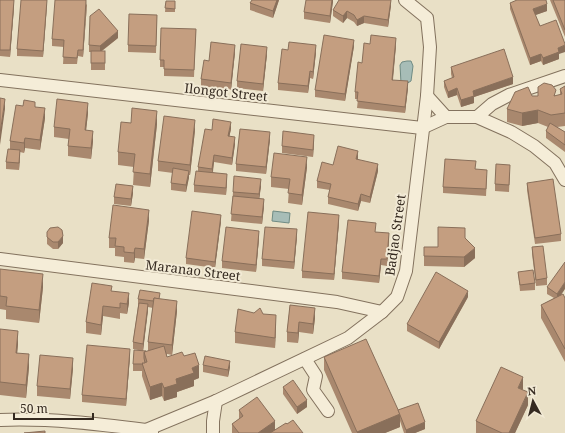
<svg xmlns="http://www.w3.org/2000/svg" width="565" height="433" font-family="'Noto Serif',serif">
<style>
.water{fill:#a7bdb7;stroke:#6f8b84}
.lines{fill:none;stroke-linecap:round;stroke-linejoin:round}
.minor-casing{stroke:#83725e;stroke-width:14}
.minor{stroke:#f5edd8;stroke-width:12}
.wall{fill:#a9886e}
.shaded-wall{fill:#896f5a}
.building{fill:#c49e80;stroke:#896f5a}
.labels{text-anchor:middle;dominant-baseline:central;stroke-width:4;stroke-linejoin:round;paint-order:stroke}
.street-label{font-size:13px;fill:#352a20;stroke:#f2ead5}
</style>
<rect width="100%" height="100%" fill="#e9e0c6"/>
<!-- water -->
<g class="water">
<path d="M407,61h4l2,5 -2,15 -5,3 -5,-1 -1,-18 2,-3z"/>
<path d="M273,211l17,2 -1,10 -17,-2z"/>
</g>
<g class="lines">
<!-- minor casing -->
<g class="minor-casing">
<g id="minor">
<path d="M0,80l422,48 24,-11h31l34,15 23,14 21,17 10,17"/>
<path d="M427,96l19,21"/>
<path d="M477,117l15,-13 17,-9 56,-19"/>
<path d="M0,259l337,43 45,10"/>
<path d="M305,359l11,17 -3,14 15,21"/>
<path d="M0,420c49,-2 98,4 146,10l6,2"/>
<path d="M146,430l70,-29 132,-63 34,-26 15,-15 9,-26 21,-175 3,-49 -3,-29 -22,-18"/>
<path d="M213,433v-12l3,-20"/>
</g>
</g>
<!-- minor -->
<use href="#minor" class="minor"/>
</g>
<!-- wall -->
<g class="wall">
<path d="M0,0l14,7 -4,50 -10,-1z"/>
<path d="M279,0l-6,18 -23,-8v-7z"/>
<path d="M333,0l-3,23 -26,-4v-7z"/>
<path d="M550,0h15v37z"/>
<path d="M166,1h9v11h-10z"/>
<path d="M510,3l37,8 -12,4 5,11 19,28v5l-16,6 -2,-4 -11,4 -20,-56z"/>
<path d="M47,4l-4,53 -26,-1v-7z"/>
<path d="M87,4l-4,53 -5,-1 -1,8h-14l1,-17 -12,-1v-7z"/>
<path d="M391,5l-3,22 -24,-4 -7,3 -3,-4 -7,-4 -4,5 -10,-7v-6z"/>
<path d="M157,15l-1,38 -28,-1v-7z"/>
<path d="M196,29l-2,48 -30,-1v-9h-4v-7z"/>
<path d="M118,38l-16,13h3v19h-14v-18h-2v-7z"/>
<path d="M396,45l-3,35 15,8 -3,25 -48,-5 1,-9h-3v-7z"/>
<path d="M354,46l-9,55 -30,-4v-7z"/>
<path d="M235,52l-4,38 -30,-4v-7l8,-18z"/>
<path d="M316,52l-3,27 -3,-1 -2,15 -30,-3v-7z"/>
<path d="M267,54l-4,37 -26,-3v-7z"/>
<path d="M451,67l62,17 -39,13v6l-13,4 -4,-12 -9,3 -4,-11v-6l8,-3 -1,-4z"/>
<path d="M565,86v40l-8,1 8,5v20l-19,-14v-7l2,-4 -10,-4 -16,3 -15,-4v-13l25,-13h6v-9l18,9 4,-1v-6z"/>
<path d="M23,106l12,1 10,11 -5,32 -15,-2 -1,5 -4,-1 -1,18 -13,-1v-7l4,-13v-8z"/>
<path d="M88,113l-2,17 7,11 -2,18 -23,-3v-10l1,-7 -15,-2v-10z"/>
<path d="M131,123l26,1 -7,63 -17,-2 1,-18 -16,-2v-13z"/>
<path d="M231,129l-2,8 6,7 -3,21 -18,-3 -1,10 14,9 -1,14 -32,-3v-7l4,-14v-4z"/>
<path d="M195,130l-5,45h-1l-3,17 -15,-2v-7l2,-10 -15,-2v-10z"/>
<path d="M270,139l-4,35 -30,-3v-7z"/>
<path d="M314,142l-1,15 -31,-4v-7z"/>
<path d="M358,158v2l20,11 -8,32 -9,-2 -3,10 -30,-7v-7l2,-7 -13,-2v-7l16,-16z"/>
<path d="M307,167l-5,38 -14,-2 1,-14 -18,-2v-10z"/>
<path d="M476,169l11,7 -1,20 -43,-3v-6z"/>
<path d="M510,172l-1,20 -14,-1v-7z"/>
<path d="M527,183l34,51v7l-26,3 -8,-54z"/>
<path d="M261,186l-2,13 5,7 -2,18 -31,-3 2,-29z"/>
<path d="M133,193l-2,13 -17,-2v-7z"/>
<path d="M149,220l-5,39 -9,-1 -1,5 -10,-1v-5l-9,-1v-8h-6v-10z"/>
<path d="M221,221l-6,47 -29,-4v-6z"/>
<path d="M339,222l-5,58 -32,-2v-7z"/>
<path d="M47,232l16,11 -5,6h-5l-6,-5z"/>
<path d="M376,232l13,8 -2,26 -6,-1 -2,18 -37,-4v-7z"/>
<path d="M297,236l-3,33 -32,-3v-7z"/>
<path d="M259,238l-3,34 -34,-4v-7z"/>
<path d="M465,238l10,20 -11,9 -40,-1v-19h14z"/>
<path d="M532,247l15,31v7l-11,1 -4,-32z"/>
<path d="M0,269l43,18 -4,36 -33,-4v-9l-6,-1z"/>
<path d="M518,272l17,11v7l-15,1z"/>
<path d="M547,287l14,7 4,4v64l-24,-44v-13l13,-7 -7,-4z"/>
<path d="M112,291l17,12 -2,11 -7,-1v6l-17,-3 -2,19 -15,-2v-11z"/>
<path d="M468,297l-29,52 -32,-18v-7z"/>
<path d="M138,299h22l17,12 -5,44 -5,-1v3l17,-1 15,22 -5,2v6l-17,6v5l-13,4 -2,-5 -12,4 -8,-24v-5h-9v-7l13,-13h2v-9l5,-34 -5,-1 -5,44 -10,-2v-7l5,-36z"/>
<path d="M290,305l25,13 -2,16 -14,-2 -1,11 -11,-1v-10z"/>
<path d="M254,313l9,1 13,11 -1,23 -40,-5v-11z"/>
<path d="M0,329l18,15 -1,9 12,14 -3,31 -26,-3z"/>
<path d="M130,356l-4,50 -44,-4v-7z"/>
<path d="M324,357l74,54 27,18 -10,4h-11l-4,-12v6l-15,6h-33l-28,-63z"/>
<path d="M203,365l27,2 -2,10 -25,-5z"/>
<path d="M73,368l-3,31 -33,-3v-10z"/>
<path d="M283,387l24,20 -10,7 -14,-20z"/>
<path d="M528,405l-13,28h-39v-12z"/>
<path d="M239,410l36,20 12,-6 16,9h-71v-9l7,-5z"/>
</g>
<!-- shaded-wall -->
<g class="shaded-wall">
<path d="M14,0v7l-4,50v-7z"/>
<path d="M47,0v4l-4,53v-6z"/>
<path d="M87,0v4l-4,53v-7z"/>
<path d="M277,0h2l-6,18v-7z"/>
<path d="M332,0h1v2l-3,21v-7z"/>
<path d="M391,0v5l-3,22v-7z"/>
<path d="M547,4v7l-14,5v-7z"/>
<path d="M347,11v7l-4,5v-7z"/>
<path d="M364,16v7l-7,3v-6z"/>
<path d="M118,31v7l-18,14v-6z"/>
<path d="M396,38v7l-4,42v-7z"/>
<path d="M354,40v6l-9,55v-7z"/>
<path d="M235,45v7l-4,38v-7z"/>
<path d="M316,45v7l-3,27v-7z"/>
<path d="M565,45v7l-6,2v5l-16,6v-7l15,-10z"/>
<path d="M267,47v7l-4,37v-7z"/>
<path d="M541,54v7l-11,4v-7z"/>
<path d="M310,71v7l-2,15v-7z"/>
<path d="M513,77v7l-39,13v6l-13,4v-7l12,-9z"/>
<path d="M408,81v7l-3,25v-6z"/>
<path d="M457,88v7l-9,3v-6z"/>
<path d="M5,99v10l-5,36v-11z"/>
<path d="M88,103v10l-3,27v-10z"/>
<path d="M45,108v10l-5,32v-10z"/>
<path d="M538,110v13l-16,3v-13z"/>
<path d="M157,111v13l-7,63v-13z"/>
<path d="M195,120v10l-5,45v-10z"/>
<path d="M231,122v7l-3,14v-7z"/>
<path d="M93,131v10l-2,18v-11z"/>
<path d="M270,132v7l-4,35v-7z"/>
<path d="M314,135v7l-1,15v-7z"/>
<path d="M235,137v7l-3,21v-7z"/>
<path d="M25,138v10l-1,5v-10z"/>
<path d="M20,150v7l-1,13v-7z"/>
<path d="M358,151v7l-2,8v-7z"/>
<path d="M214,155v7l-2,14v-7z"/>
<path d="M307,157v10l-5,38v-10z"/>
<path d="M378,164v7l-8,32v-6z"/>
<path d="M189,171v7l-3,14v-7z"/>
<path d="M227,174v7l-1,14v-7z"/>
<path d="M261,179v7l-2,15v-7z"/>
<path d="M133,186v7l-2,13v-7z"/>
<path d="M361,194v7l-3,10v-7z"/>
<path d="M264,199v7l-2,18v-7z"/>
<path d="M149,210v10l-5,39v-10z"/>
<path d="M221,215v6l-6,47v-6z"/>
<path d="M339,215v7l-5,58v-6z"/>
<path d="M297,229v7l-3,33v-7z"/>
<path d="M259,231v7l-3,34v-7z"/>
<path d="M389,233v7l-2,26v-7z"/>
<path d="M63,236v7l-5,6v-7z"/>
<path d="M135,248v10l-1,5v-10z"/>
<path d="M475,248v10l-11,9v-10z"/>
<path d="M381,259v6l-2,18v-7z"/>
<path d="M43,274v13l-4,36v-13z"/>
<path d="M565,282v7l-8,12v-7z"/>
<path d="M468,291v6l-29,52v-7z"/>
<path d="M129,293v10l-2,11v-10z"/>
<path d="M177,301v10l-5,44v-10z"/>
<path d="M148,304v7l-5,40v-7z"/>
<path d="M103,306v10l-2,19v-10z"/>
<path d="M315,308v10l-2,16v-10z"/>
<path d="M276,315v10l-1,23v-10z"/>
<path d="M299,322v10l-1,11v-10z"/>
<path d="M18,331v13l-2,22v-13z"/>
<path d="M130,349v7l-4,50v-7z"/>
<path d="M29,354v13l-3,31v-13z"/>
<path d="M73,358v10l-3,31v-10z"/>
<path d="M230,361v6l-2,10v-7z"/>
<path d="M199,365v13l-5,2v6l-17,6v5l-13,4v-13l12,-9 16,-11z"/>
<path d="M523,377v13l-5,-2z"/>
<path d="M162,383v13l-12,4v-13z"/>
<path d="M528,392v13l-13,28h-6z"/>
<path d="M307,400v7l-10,7v-7z"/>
<path d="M400,414v13l-15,6h-28v-1z"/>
<path d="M275,421v10l-3,2h-14z"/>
<path d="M425,422v7l-10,4h-9v-3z"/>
</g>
<!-- building -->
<g class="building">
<path d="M0,0h14l-4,50h-10z"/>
<path d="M21,0h26l-4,51 -26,-2z"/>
<path d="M55,0h31l-3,50h-5l-1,8 -14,-1 1,-17 -12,-1z"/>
<path d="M252,0h25l-4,11 -23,-8z"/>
<path d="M306,0h26l-2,16 -26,-4z"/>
<path d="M339,0h52l-3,20 -24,-4 -7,4 -3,-5 -7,-4 -4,5 -10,-6z"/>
<path d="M517,0h29l1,4 -14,5 7,17 16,-6 9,24v1l-7,3 1,4 -16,6 -2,-4 -11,4 -20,-55z"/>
<path d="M553,0h12v30z"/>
<path d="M166,1h9v8l-10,-1z"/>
<path d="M99,9l19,22 -18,15 -11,-1 1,-29z"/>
<path d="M129,14l28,1 -1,31 -28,-1z"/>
<path d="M161,28l35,1 -2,41 -30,-1v-9h-4z"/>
<path d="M324,35l30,5 -9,54 -30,-4z"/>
<path d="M371,35l25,3 -4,42 16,1 -3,26 -48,-6 1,-9h-3l3,-30 4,1 2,-20 6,1z"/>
<path d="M211,42l24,3 -4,38 -30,-4 3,-19 5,1z"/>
<path d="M289,42l27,3 -3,27 -3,-1 -2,15 -30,-3 4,-34 6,1z"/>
<path d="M241,44l26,3 -4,37 -26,-3z"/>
<path d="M504,49l9,28 -40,14 1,5 -13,4 -4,-12 -9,4 -4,-11 10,-4 -3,-10z"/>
<rect x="91" y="51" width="14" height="12"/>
<path d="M544,83l8,2 4,5 -2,6 8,-2 -2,-5 5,-3v27l-14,2 -13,-5 -16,3 -15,-4 8,-17 13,-5 4,9h6v-9z"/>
<path d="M0,98l5,1 -5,35z"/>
<path d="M57,99l31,4 -3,27 8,1 -2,17 -23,-2 2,-17 -16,-2z"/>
<path d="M24,100l11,2v5l10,1 -5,32 -15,-2 -1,5 -14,-2 6,-36 7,1z"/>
<path d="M132,108l25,3 -7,63 -17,-2 2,-18 -17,-2 3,-30 10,1z"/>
<path d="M164,116l31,4 -5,45 -32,-4z"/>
<path d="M213,119l18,3 -3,14 7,1 -3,21 -18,-3 -2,14 -14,-2 7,-38 7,1z"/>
<path d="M550,123l15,9v13l-19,-14z"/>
<path d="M240,129l30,3 -4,35 -30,-3z"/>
<path d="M283,131l31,4 -1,15 -31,-4z"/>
<path d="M338,146l20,5 -2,8 22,5 -8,33 -9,-3 -3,10 -30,-7 3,-13 -14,-3 5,-19 11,3z"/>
<path d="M8,149l12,1 -1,13 -13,-1z"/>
<path d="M274,153l33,4 -5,38 -14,-2 2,-14 -19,-2z"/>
<path d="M445,159l31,2 -1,8 12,1 -1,19 -43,-2z"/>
<path d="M496,164l14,1 -1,20 -14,-1z"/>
<path d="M173,168l16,3 -3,14 -15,-2z"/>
<path d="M196,171l31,3 -1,14 -32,-3z"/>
<path d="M234,176l27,3 -2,15 -26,-2z"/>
<path d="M553,179l8,55 -26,4 -8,-55z"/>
<path d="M116,184l17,2 -2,13 -17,-2z"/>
<path d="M233,196l31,3 -2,18 -31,-3z"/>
<path d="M113,205l36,5 -5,39 -9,-1 -1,5 -10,-1v-5l-9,-1 1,-8h-7z"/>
<path d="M192,211l29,4 -6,47 -29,-4z"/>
<path d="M308,212l31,3 -5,59 -32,-3z"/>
<path d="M348,220l28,3 -1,9 14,1 -2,26h-6l-2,17 -37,-4z"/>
<path d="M58,227l4,3 1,6 -5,6h-5l-6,-5v-5l3,-4z"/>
<path d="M226,227l33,4 -3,34 -34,-4z"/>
<path d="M265,227l32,2 -3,33 -32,-3z"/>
<path d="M438,227l27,1v10l10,10 -11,9 -40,-1v-9h14z"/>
<path d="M543,246l4,32 -11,2 -4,-33z"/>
<path d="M565,262v20l-8,12 -10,-7z"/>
<path d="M0,269l43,5 -4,36 -33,-4 1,-9 -7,-1z"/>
<path d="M533,270l2,13 -15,2 -2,-13z"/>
<path d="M436,272l32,19 -29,51 -32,-18z"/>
<path d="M92,283l20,3 -1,5 18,2 -2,11 -7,-1v5l-17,-2 -2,19 -15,-3z"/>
<path d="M140,290l20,3 -1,6 -5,-1 -1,3 -15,-2z"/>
<path d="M563,294l2,4v51l-24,-44z"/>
<path d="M154,298l23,3 -5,44 -24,-3z"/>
<path d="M139,303l9,1 -5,40 -10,-2z"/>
<path d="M290,305l25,3 -2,16 -14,-2 -1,11 -11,-1z"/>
<path d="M260,308l3,6 13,1 -1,23 -40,-6 3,-23 16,4z"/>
<path d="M0,329l18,2 -2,22 13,1 -3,31 -26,-3z"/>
<path d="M366,339l34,75 -43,18 -33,-75z"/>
<path d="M87,345l43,4 -4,50 -44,-4z"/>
<path d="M164,346l3,11 15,-5 2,4 11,-3 4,12 -7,3 2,5 -18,6 1,5 -13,4 -2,-5 -12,4 -8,-24 5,-1 -3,-10z"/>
<path d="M134,350l12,1 -2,1v6l1,5h-3l1,1h-10z"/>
<path d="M40,355l33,3 -3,31 -33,-3z"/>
<path d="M205,356l25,5 -2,9 -25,-5z"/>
<path d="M501,367l22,10 -5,11 10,4 -19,41h-7l-26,-12z"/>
<path d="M293,380l14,20 -10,7 -14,-20z"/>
<path d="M257,397l18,24 -17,12h-19l-7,-9 11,-8 -4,-6z"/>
<path d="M418,403l7,19 -19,8 -8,-20z"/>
<path d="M293,420l10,13h-33l16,-10 1,1z"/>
<path d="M45,431v2h-21z"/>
</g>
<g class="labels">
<!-- street labels -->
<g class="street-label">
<text transform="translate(226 92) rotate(6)">Ilongot Street</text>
<text transform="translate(395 235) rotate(-82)">Badjao Street</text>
<text transform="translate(193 270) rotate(7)">Maranao Street</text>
</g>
</g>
<!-- north arrow -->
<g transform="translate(533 401) rotate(353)" stroke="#f2ead5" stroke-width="3" paint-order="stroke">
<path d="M0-3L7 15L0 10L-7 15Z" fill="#352a20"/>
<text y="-6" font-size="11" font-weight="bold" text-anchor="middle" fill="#352a20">N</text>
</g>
<!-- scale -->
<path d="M14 413v6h79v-6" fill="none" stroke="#352a20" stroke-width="2"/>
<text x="20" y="413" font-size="12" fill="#352a20" stroke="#f2ead5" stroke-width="3" paint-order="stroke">50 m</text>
</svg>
